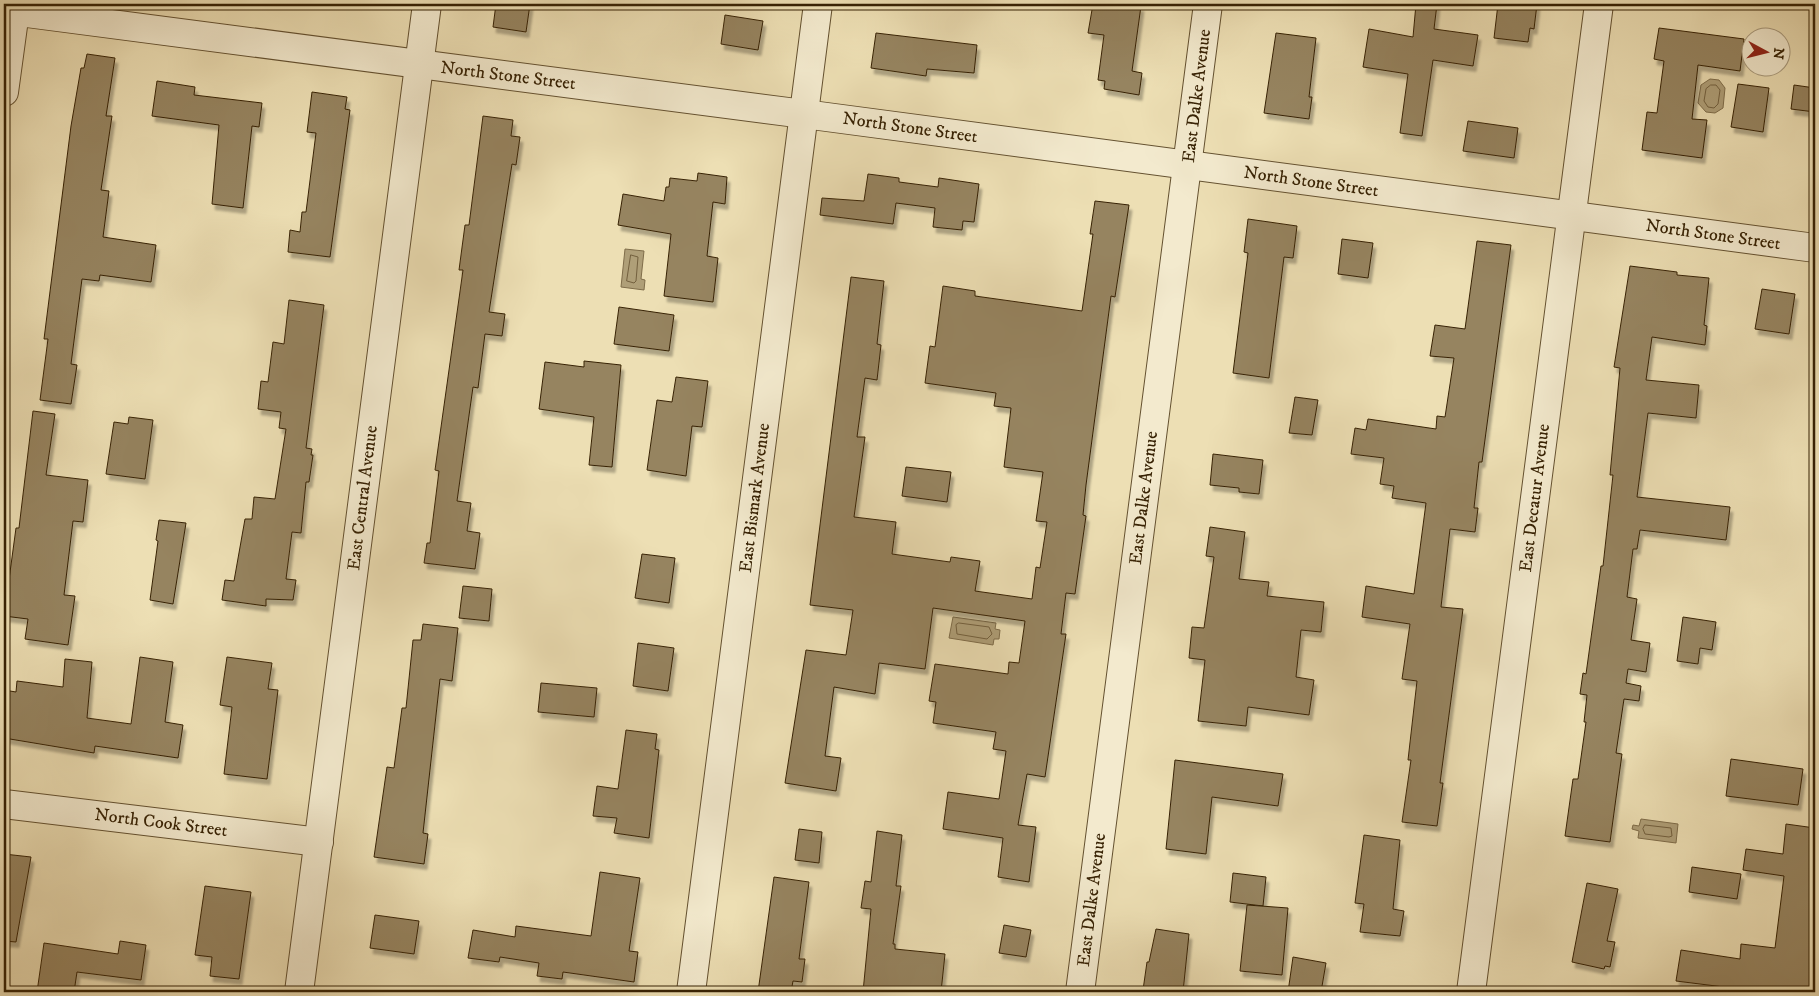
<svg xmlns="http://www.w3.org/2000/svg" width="1819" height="996" font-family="'IM FELL DW Pica',serif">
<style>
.water{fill:#af9f78;stroke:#7f6d4a}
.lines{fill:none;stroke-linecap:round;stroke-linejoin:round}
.shore{stroke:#73603e;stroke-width:1}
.building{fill:#968460;stroke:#372204;filter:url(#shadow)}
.street-casing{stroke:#645130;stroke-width:30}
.street{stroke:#f3eace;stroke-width:28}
.labels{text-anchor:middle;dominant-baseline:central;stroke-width:4;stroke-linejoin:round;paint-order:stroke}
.street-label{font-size:18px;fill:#372204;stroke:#f3eace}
</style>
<defs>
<filter id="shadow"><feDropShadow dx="3" dy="5.5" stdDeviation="1" flood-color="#0004"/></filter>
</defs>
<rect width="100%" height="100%" fill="#eddfb4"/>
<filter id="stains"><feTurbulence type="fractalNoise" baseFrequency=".004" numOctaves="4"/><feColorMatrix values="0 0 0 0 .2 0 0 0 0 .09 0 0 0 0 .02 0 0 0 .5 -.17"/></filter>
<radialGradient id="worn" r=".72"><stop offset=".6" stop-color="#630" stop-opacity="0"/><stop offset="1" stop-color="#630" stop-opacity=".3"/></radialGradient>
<!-- water -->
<g class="water">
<path d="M1710,79l9,1 6,8 -2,20 -8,5 -9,-1 -8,-9 3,-18z"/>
<path d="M625,249l19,2 -3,28 4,1 -1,10 -23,-3z"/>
<path d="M953,617l43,6 -1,6 5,1 -1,9h-5l-1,6 -44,-7z"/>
<path d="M1641,819l37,5 -2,19 -38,-5 1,-7 -7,-2 1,-4 6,1z"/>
</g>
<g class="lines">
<!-- shore -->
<g class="shore">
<path d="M1711,85h5l4,5 -2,14 -4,4 -6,-1 -4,-6 2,-12z"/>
<path d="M631,255l7,2 -2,24 -2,2 -7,-2z"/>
<path d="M959,623l30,4 3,7 -5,5 -30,-5 -1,-9z"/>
<path d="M1645,825l26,3 1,8 -3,1 -24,-3 -2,-5z"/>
</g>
</g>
<!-- building -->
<g class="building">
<path d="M496,4h34l-4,28 -33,-5z"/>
<path d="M1093,4l48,2 -9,65 10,2 -3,22 -35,-6 1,-8 -7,-1 6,-45 -16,-2z"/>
<path d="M1416,4h21l-3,25 44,6 -5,31 -40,-6 -11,76 -22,-3 8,-59 -45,-7 6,-38 44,8z"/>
<path d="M1498,4h39l-3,25 -4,-1 -2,14 -34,-4z"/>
<path d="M725,15l38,6 -5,29 -37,-6z"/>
<path d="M1659,28l85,11 -4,32 -42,-6 -6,54 15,1 -5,38 -60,-8 5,-38 10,1 7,-52 -10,-2z"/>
<path d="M876,33l101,12 -3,28 -47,-4 -1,7 -55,-8z"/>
<path d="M1276,33l40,5 -7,59h3l-3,22 -45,-6z"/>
<path d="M87,54l28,4 -9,58h6l-11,74 8,1 -6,46 53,8 -5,37 -51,-7 -1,6 -17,-2 -11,85 6,1 -6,39 -31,-4 8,-61h-4l27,-213 10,-58h3z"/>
<path d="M157,81l38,6 -1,8 68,8 -3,24 -7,-1 -9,82 -31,-4 7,-79 -67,-9z"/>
<path d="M1738,84l31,4 -6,44 -32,-5z"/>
<path d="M1794,85l21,3v24l-24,-3z"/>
<path d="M312,92l35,5 -2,12 5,1 -20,147 -42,-5 2,-22 10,2 2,-20h4l10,-79 -9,-1z"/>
<path d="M483,116l30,4 -2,16 9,1 -4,28 -4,-1 -23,148 16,2 -3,22 -17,-2 -7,54 -5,-1 -16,114 14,2 -4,28 13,2 -5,36 -51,-6 3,-20h3l9,-72 -4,-1 28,-200h-4l6,-45h4z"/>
<path d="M1468,121l50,7 -4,30 -51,-7z"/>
<path d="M698,173l29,4 -2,27 -12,-2 -6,54 11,2 -5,44 -49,-6 7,-62 -53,-9 5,-31 41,7 2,-14h3l1,-9 27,3z"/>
<path d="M868,174l31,4v4l39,5 1,-9 40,6 -5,38 -11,-1 -1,9 -29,-3 2,-19 -39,-5 -3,21 -73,-9 2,-17 42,3z"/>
<path d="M1095,201l34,4 -14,92 -4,-1 -25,189 -3,30 3,1 -11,78 -9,-1 -5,41h5l-21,143 -18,-3 -9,51 18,2 -7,55 -31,-5 5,-39 -60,-9 5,-37 51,7 7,-48 -13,-2 3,-17 -63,-9 3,-21 -7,-1 6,-37 73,10 1,-12 10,1 6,-42 -92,-13 -8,61 -46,-6 -4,31 -41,-7 -9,69 16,2 -5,33 -51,-8 21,-133 40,5 7,-45 -43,-5 41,-328 33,4 -7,63 4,1 -4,35 -12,-2 -8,59h8l-11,80 42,5 -4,32 58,8 1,-5 29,4 -5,30 57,8 4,-32 4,1 7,-46 -11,-1 7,-49 -39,-5 7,-59 -17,-2 2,-13 -71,-10 5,-37 5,1 8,-61 32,5v5l107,15 11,-77h-3z"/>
<path d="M1248,219l49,7 -4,32 -9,-1 -15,121 -36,-5 15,-120 -4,-1z"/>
<path d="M1342,239l31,4 -5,35 -30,-4z"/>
<path d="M1477,241l34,4 -29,217h-3l-5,46h4l-3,24 -25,-3 -9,78 22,2 -23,174h3l-6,43 -35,-4 9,-62h-3l9,-79 -15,-2 8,-55 -48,-7 4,-31 48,8 12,-91 -34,-5 2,-12 -14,-2 4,-26 -33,-4 4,-26 11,2 2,-11 68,10 1,-13 8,1 9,-59 -24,-2 5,-31 30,4z"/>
<path d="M1630,266l47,6v3l32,3 -5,47 3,1 -2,19 -53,-8 -6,43 53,5 -3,33 -48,-5 -11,84 93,10 -4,33 -86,-10 -3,19h-4l-6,48 10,2 -6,41 19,3 -4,29 -18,-3 -2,14 15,3 -2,15 -15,-2 -8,54 6,1 -12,88 -45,-6 8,-57h5l8,-57h-2l3,-27 -7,-1 3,-21 3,1 15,-108h2l10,-91h-3l10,-107 -6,-1z"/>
<path d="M1762,289l33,5 -6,40 -34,-5z"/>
<path d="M289,300l35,5 -18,143 6,1 -1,6h2l-4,27h-3l-5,51 -9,-1 -6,47 10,1 -3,20 -27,-1v7l-44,-6 3,-20 9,1 11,-62h7l2,-22 21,2 11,-70 -7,-1 2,-16 -23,-3 3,-28 7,1 5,-40 11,2z"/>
<path d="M619,307l55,8 -5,36 -55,-7z"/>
<path d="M584,361l37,4 -9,102 -23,-2 5,-48 -55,-8 6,-47 39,5z"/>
<path d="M676,377l32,4 -6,46 -10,-1 -6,50 -39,-6 10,-70 15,2z"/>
<path d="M1295,397l23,3 -6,35 -23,-2z"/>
<path d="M33,411l22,3 -9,61 42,5 -5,42 -10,-1 -9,74 11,1 -7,49 -43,-6 3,-20 -24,-3v-29h4l8,-59h3z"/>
<path d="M129,417l24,3 -8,59 -39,-5 8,-52 14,2z"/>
<path d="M1213,454l50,6 -4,34 -20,-2v-4l-29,-3z"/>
<path d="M906,467l45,5 -4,30 -45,-6z"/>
<path d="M159,520l27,3 -13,81 -23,-4 8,-59 -2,-1z"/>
<path d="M1210,527l35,5 -6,47 30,3 -2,14 57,6 -3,30 -20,-2 -5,47 18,3 -5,35 -61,-8 -2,19 -48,-5 7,-61 -16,-2 3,-31 12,1 10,-71 -8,-1z"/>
<path d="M642,554l33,4 -6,45 -34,-5z"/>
<path d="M463,586l29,3 -3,32 -30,-3z"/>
<path d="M1683,617l33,5 -4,28 -12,-2 -2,16 -21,-3z"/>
<path d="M423,624l35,4 -6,53 -12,-2 -17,154 5,1 -4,30 -50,-7 13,-90 7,1 8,-60h4l7,-68h8z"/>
<path d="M638,643l36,5 -6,43 -35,-5z"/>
<path d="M140,657l33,5 -8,60 18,3 -5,33 -83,-12 -1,7 -90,-15v-48l12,2 1,-11 46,6 2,-28 27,3 -5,56 44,6z"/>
<path d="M227,657l45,6 -4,26 10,1 -11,89 -43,-5 8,-67 -12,-2z"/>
<path d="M541,683l56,5 -3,29 -56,-5z"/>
<path d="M626,730l31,4 -2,15 4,1 -10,88 -35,-5 3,-15 -24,-2 4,-30 21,3z"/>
<path d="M1731,759l72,10 -5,36 -72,-9z"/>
<path d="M1175,760l108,14 -5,32 -66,-9 -6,57 -40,-5z"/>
<path d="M1786,824l29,4v125l-5,39h-46l-88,-11 5,-31 59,9 1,-15 34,4 9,-72 -41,-6 3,-21 37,5z"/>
<path d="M799,829l23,3 -3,31 -24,-3z"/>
<path d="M877,831l25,4 -6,51h5l-8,58h2v5l50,5 -4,38h-78l8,-83 -10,-1 4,-27 6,1z"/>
<path d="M1364,835l36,5 -7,69 11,2 -4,25 -40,-4 4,-28 -9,-1z"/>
<path d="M4,854l27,3 -15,85 -12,-1z"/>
<path d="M1692,867l49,7 -4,25 -48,-7z"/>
<path d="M600,872l40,6 -11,73 9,1 -4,30 -71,-10 -1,7 -25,-3 2,-13 -39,-6 -1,5 -31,-4 5,-28 42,7 1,-11 75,10z"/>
<path d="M1233,873l33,4 -3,29 -33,-4z"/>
<path d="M774,877l35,5 -10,77h6l-3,23 -9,-1 -2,11h-33z"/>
<path d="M1587,883l31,6 -11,52 8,1 -5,25 -5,-1 -1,3 -32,-7z"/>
<path d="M205,886l46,6 -12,87 -29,-3 2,-19 -17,-2z"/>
<path d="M1247,905l41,3 -6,67 -42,-4z"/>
<path d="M375,915l44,6 -5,33 -44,-6z"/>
<path d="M1004,925l27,5 -5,27 -27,-4z"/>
<path d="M1156,929l33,5 -6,58h-37l-3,-2 4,-28h2z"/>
<path d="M120,941l26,4 -5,35 -64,-8 -3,20h-37l7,-49 74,11z"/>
<path d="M1293,957l33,6 -5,29h-33z"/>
</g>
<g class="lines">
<!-- street casing -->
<g class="street-casing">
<g id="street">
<path d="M4,10l800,104 1011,134"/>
<path d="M4,92l12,-88"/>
<path d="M4,804l315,38"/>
<path d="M299,992l128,-988"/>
<path d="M691,992l127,-988"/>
<path d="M1080,992l128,-988"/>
<path d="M1471,992l128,-988"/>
</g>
</g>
<!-- street -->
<use href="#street" class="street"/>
</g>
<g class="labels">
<!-- street labels -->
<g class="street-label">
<text transform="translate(508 76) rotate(7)">North Stone Street</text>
<text transform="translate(1197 96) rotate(-83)">East Dalke Avenue</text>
<text transform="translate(910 128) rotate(8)">North Stone Street</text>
<text transform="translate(1311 182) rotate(8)">North Stone Street</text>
<text transform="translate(1713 235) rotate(8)">North Stone Street</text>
<text transform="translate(363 498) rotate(-83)">East Central Avenue</text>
<text transform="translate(755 498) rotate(-83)">East Bismark Avenue</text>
<text transform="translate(1144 498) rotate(-83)">East Dalke Avenue</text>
<text transform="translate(1535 498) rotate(-83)">East Decatur Avenue</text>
<text transform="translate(161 823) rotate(7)">North Cook Street</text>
<text transform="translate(1092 900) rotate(-83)">East Dalke Avenue</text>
</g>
</g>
<!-- margin -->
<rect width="1819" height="996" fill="none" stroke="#eddfb4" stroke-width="20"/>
<rect x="5" y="5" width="1809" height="986" fill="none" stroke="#372204" stroke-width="2.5"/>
<rect x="10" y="10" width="1799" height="976" fill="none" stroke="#372204"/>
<!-- north arrow -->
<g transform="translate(1766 52) rotate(97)"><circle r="24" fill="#f3eace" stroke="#a89a7d"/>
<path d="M0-4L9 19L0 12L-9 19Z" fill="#8f2418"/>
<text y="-8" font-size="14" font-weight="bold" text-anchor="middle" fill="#372204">N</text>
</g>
<rect width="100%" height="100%" filter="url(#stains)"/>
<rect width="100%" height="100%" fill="url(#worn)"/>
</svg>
